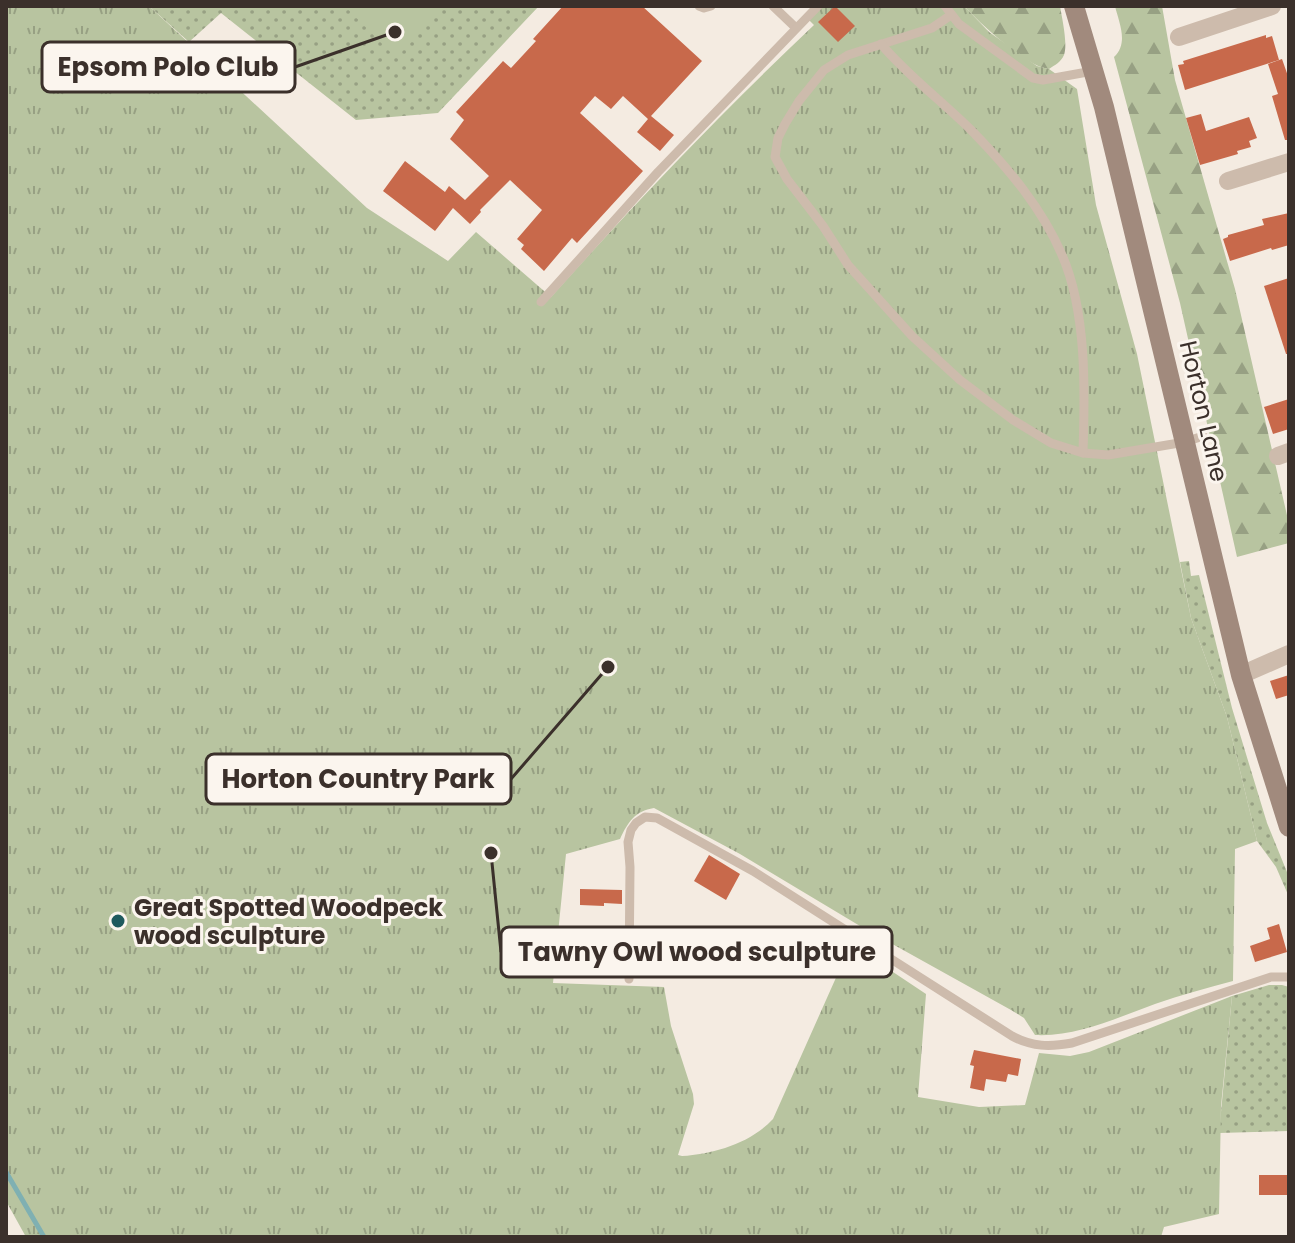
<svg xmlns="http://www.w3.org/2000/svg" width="1295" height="1243" font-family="Poppins,sans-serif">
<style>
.grass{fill:url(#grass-dots)}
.forest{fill:url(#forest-firs)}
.park{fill:url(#park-tufts)}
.pitch{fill:#b8c4a0}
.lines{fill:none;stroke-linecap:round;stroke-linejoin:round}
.stream{stroke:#7fb0b2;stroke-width:5}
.building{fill:#c8694b}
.lane{stroke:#cdbbac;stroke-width:9}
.street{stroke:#cdbbac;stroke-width:18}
.secondary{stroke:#a18a7d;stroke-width:20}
.poi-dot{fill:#1f5a5e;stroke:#fbf5ee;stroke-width:3}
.labels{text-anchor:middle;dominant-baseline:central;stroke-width:6;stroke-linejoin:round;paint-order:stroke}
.street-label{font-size:24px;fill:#3b302b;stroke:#fbf5ee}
.poi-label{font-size:24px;font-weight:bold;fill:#3b302b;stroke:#fbf5ee;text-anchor:start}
.leader{fill:none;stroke:#3b302b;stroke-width:3}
.callout-dot{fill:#3b302b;stroke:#fbf5ee;stroke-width:3}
.callout{fill:#fbf5ee;stroke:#3b302b;stroke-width:3}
.callout-label{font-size:26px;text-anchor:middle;font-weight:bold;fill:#3b302b}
</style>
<defs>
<pattern id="grass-dots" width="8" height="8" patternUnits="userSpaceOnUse" patternTransform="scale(2)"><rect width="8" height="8" fill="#b8c4a0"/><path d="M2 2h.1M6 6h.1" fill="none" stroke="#97a083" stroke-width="1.8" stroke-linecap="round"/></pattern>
<pattern id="forest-firs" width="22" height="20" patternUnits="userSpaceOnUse" patternTransform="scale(2)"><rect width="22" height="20" fill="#b8c4a0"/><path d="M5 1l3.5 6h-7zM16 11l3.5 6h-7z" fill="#97a083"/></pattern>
<pattern id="park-tufts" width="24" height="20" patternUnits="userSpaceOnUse" patternTransform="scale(2)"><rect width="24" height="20" fill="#b8c4a0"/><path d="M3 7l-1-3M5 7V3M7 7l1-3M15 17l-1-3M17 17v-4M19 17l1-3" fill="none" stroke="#97a083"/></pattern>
</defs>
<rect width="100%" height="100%" fill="#f4ebe1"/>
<!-- grass -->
<g class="grass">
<path d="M149,6h390l-101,107 -82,7 -135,-107 -32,29z"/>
<path d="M1189,561l2,15 8,-1 33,133 35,115 22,54v20l-13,-30 -19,-26 -30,-124 -36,-99 -11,-56z"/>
<path d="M1269,985h13l7,2v144l-70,2 13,-137z"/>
</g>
<!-- forest -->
<g class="forest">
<path d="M964,6h96c2,12 8,38 4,49 -3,7 -9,10 -15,14 -24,-3 -68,-45 -85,-63z"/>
<path d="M1115,6h47l13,74 60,209 54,235v19l-52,14 -57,-254 -66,-246c15,-14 5,-34 1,-51z"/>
</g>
<!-- park -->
<path class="park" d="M6,6h143l218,202 81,53 28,-29 75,65c84,-94 171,-185 263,-272l-6,-6 13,-13h143l25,26 48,34 12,3 28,20 19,116 41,149 54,264 36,99 30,124 -22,8 -2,132c-26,7 -52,14 -78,23 -39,14 -78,33 -120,31l-11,-17 -13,-8 -151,-84 -120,-72 -86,-46c-19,3 -26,14 -34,31l-54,15 -13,129 111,4 7,39 22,68 1,10 -16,51 4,1c32,-2 69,-13 91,-37l78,-175 75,50 -8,103 61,10 46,-2 14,-52 31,3 19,-4 143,-56 -11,110 -2,108 -55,13 -3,10h-1135l-20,-36z"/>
<!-- pitch -->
<path class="pitch" d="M345,6h100l-49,52z"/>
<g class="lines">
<!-- stream -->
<path class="stream" d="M6,1172l38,65"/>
</g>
<!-- building -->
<g class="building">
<path d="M563,6h79l60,55 -51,55 23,19 -14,16 -23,-19 11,-13 -25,-23 -12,13 -16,-13 -15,17 63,58 -66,72 -5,-5 -28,33 -23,-22 3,-4 -7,-6 25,-29 -32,-30 -30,30 1,2 -11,12 -17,-16 -18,23 -52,-40 22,-30 40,31 4,-6 16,14 24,-24 -39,-37 14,-19 -8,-8 47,-51 8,7 25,-27 -3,-2z"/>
<path d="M835,6l20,20 -17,16 -20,-20z"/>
<path d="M1266,35v3l6,-2 7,24 -94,30 -7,-25 6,-1 -1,-3z"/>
<path d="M1282,59l7,20v61h-4l-13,-44 6,-2 -10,-30z"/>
<path d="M1201,114l5,17 43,-14 8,21 -8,3 2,6 -14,4 1,3 -38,11 -14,-47z"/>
<path d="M1289,213v32l-17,5 -1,-2 -41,13 -7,-22 5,-2v-2l36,-10 -2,-6z"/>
<path d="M1289,278v76h-3l-22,-68z"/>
<path d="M1289,399v30l-16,5 -9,-27z"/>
<path d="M1289,675v20l-13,4 -6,-18z"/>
<path d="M709,855l31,19 -14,26 -32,-19z"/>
<path d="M580,889l42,1v14l-18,-1v3l-24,-1z"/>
<path d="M1279,924l8,28 -32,10 -5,-16 20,-7 -3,-11z"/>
<path d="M974,1050l47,9 -3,17 -10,-2 -2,8 -20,-3 -2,12 -14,-3 4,-22 -4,-1z"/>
<rect x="1259" y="1175" width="30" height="20"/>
</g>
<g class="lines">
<!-- lane -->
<g class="lane">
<path d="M699,6l5,2 7,-2"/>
<path d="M773,6l23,22"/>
<path d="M945,6l14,18 74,54 10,2 50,-9"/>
<path d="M951,15l-19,13 -84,27 -24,15 -25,31 -14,23 -7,14 -3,19 12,22 36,47 25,39 64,71 48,44 53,40 38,23 32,10 25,2 77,-13 18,-6"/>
<path d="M881,44c27,32 62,58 92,88 35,36 69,76 89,123 25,57 23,136 21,198"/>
<path d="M541,302l117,-130 160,-166"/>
<path d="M629,979l1,-112 -2,-25 3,-12 5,-7 9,-6 12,1 96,53 259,165c20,11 38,11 60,7l199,-66h18"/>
</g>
<!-- street -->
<g class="street">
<path d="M1179,37l93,-31"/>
<path d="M1228,181l61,-19"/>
<path d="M1278,456l11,-4"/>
<path d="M1241,675l48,-21"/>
</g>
<!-- secondary -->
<path class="secondary" d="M1074,6l30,101 137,568 48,152"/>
</g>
<!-- markers -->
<circle class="poi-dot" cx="118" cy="921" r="8"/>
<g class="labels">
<!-- street labels -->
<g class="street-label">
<text transform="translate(1204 411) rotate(77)">Horton Lane</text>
</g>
<!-- poi labels -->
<g class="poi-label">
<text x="134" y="907">Great Spotted Woodpeck<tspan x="134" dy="28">wood sculpture</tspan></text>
</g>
</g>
<!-- callouts -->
<path class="leader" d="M395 32L295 67M608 667L511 779M491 853L501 952"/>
<g class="callout-dot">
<circle cx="395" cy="32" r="8"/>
<circle cx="608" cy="667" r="8"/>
<circle cx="491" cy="853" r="8"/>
</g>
<g class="callout">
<rect x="42" y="42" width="253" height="50" rx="8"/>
<rect x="206" y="754" width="305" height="50" rx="8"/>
<rect x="501" y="927" width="391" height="50" rx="8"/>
</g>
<g class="callout-label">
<text x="168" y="76">Epsom Polo Club</text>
<text x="358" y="788">Horton Country Park</text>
<text x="697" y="961">Tawny Owl wood sculpture</text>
</g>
<!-- border -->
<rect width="1295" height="1243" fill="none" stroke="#3b302b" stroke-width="16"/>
</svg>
